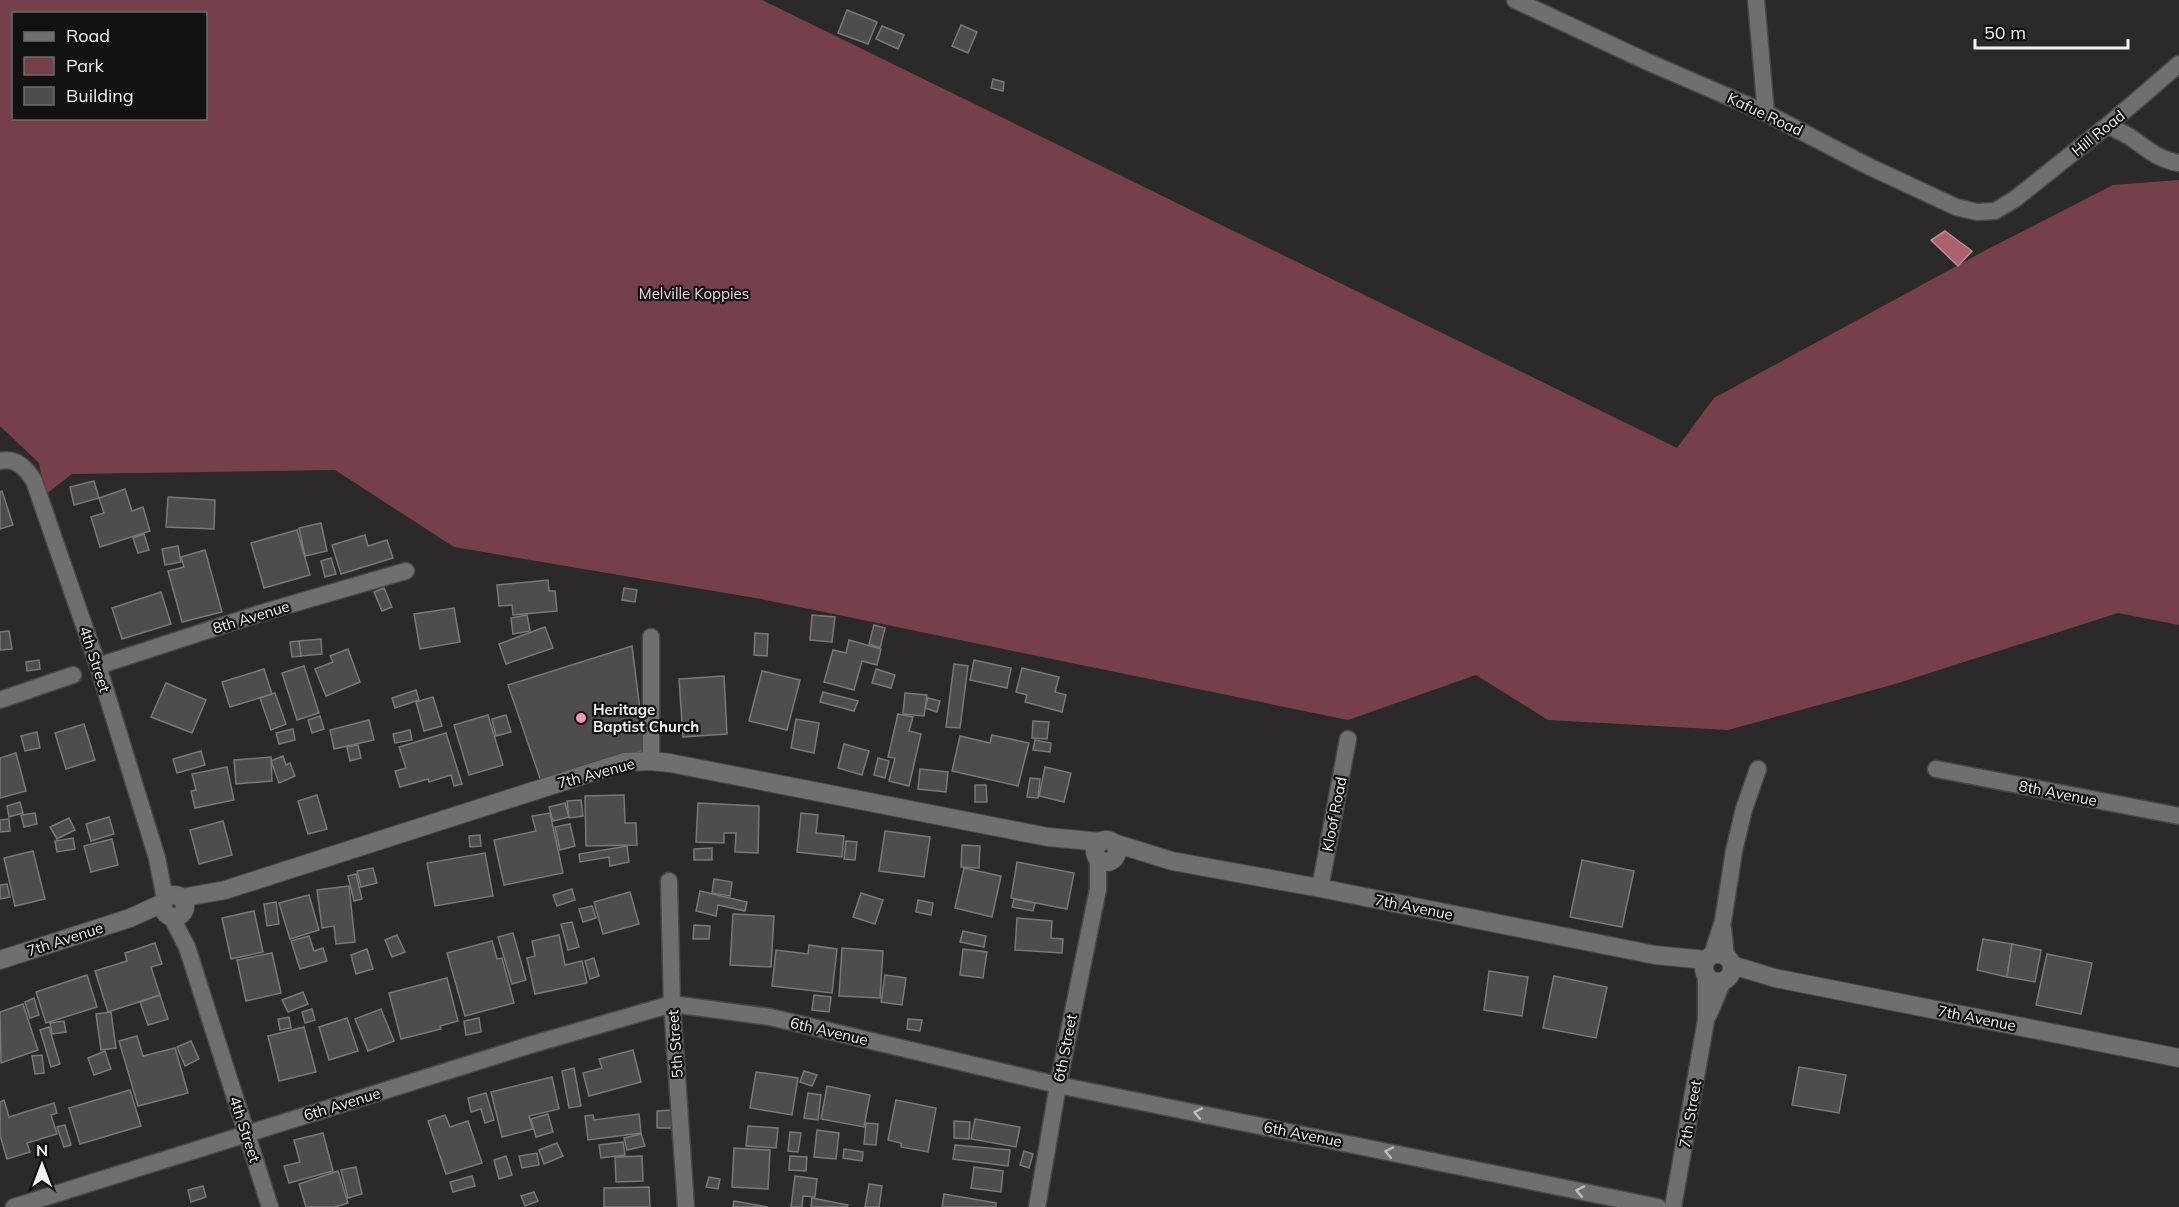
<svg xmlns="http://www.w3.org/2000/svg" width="2179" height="1207" font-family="Mulish,sans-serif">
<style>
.green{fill:#75404b;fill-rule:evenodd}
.water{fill:#ab6170;stroke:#c18c97;stroke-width:1.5}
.building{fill:#4f4c4d;stroke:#7c7879;stroke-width:1.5}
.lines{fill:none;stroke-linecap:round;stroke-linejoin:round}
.street-casing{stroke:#4a4748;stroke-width:19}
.secondary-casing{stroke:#4a4748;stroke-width:20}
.street{stroke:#716e6e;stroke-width:16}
.secondary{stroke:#716e6e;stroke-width:18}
.oneway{stroke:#bfbdbd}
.poi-dot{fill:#f39aab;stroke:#131212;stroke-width:2}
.labels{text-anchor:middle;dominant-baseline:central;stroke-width:4.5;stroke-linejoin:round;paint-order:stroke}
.street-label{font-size:15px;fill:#f3f1f1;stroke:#131212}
.park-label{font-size:15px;fill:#f0dadd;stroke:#131212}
.poi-label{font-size:15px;font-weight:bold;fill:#f3f1f1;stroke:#131212;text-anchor:start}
</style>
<rect width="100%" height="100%" fill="#2b2929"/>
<!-- green -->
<path class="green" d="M0,0h762l915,448 37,-50 272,-148 127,-65 66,-5v445l-61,-12 -223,71 -167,46 -180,-10 -72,-45 -128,45 -587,-121 -307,-52 -119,-77 -263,4 -27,21 -6,-32 -39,-37zM14,14h192v104h-192z"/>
<!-- water -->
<path class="water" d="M1945,231l27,20 -14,15 -27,-26z"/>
<!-- building -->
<g class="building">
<path d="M847,10l30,12 -9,22 -30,-11z"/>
<path d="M961,25l16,7 -9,21 -16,-7z"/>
<path d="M882,26l22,9 -6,14 -22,-10z"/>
<path d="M993,79l11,3 -1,9 -12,-3z"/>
<path d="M94,481l5,17 -25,7 -4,-18z"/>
<path d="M125,489l7,22 11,-4 7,24 -50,16 -9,-30 13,-4 -5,-15z"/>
<path d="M2,491l11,34 -13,4v-37z"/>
<path d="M168,497l47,3 -1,29 -48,-2z"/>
<path d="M321,523l6,28 -22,5 -6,-28z"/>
<path d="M297,530l13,45 -46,13 -13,-45z"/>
<path d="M144,534l5,16 -11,3 -5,-15z"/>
<path d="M365,535l3,11 19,-6 6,18 -52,16 -9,-29z"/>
<path d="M178,546l3,16 -16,3 -3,-16z"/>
<path d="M205,550l17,62 -40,10 -14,-51 16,-4 -3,-10z"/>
<path d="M331,558l5,16 -11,3 -4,-16z"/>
<path d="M548,580l1,11h6l2,20 -44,4 -1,-10 -13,1 -2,-21z"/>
<path d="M384,588l8,19 -10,4 -8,-19z"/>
<path d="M624,588l13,2 -2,12 -13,-2z"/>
<path d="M161,592l10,32 -49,15 -10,-31z"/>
<path d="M454,608l6,34 -40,7 -6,-35z"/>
<path d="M527,615l3,16 -17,3 -2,-16z"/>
<path d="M812,615l23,2 -3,25 -22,-2z"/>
<path d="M874,625l11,3 -5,20 -11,-4z"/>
<path d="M545,627l8,21 -47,16 -7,-20z"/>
<path d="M9,631l3,18 -12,1v-18z"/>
<path d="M755,633l13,1 -1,22 -13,-1z"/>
<path d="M321,639l1,15 -21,2 -2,-15z"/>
<path d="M849,640l32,9 -4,16 -15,-4 -8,29 -30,-8 9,-32 13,3z"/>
<path d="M299,641l2,15 -9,1 -2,-15z"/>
<path d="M632,646l13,104 -104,31 -33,-96z"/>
<path d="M348,649l12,33 -34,14 -11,-27 18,-7 -3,-6z"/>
<path d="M39,660l1,9 -13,2 -1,-9z"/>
<path d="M974,660l37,8 -4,20 -37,-8z"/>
<path d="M954,664l14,2 -8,62 -14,-1z"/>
<path d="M304,666l15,47 -22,7 -15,-47z"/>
<path d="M1022,668l37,9 -4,15 11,3 -4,17 -37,-10 2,-7 -11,-3z"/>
<path d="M264,669l8,25 -42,13 -8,-25z"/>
<path d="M876,669l19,6 -4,13 -19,-5z"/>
<path d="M762,671l38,9 -13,50 -38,-9z"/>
<path d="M724,676l3,58 -44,3 -4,-58z"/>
<path d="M166,683l40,17 -14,33 -41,-16z"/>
<path d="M416,690l3,10 -24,8 -3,-10z"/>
<path d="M823,692l35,9 -4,10 -34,-9z"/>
<path d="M275,693l11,31 -15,6 -11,-32z"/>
<path d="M905,693l22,2 -3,21 -21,-2z"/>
<path d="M433,697l9,29 -18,5 -8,-29z"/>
<path d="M928,698l12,3 -3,11 -12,-4z"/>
<path d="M898,714l15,3 -4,14 12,3 -12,52 -20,-5 6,-23 -7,-1z"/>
<path d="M488,715l15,50 -34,10 -15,-50z"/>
<path d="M506,715l5,17 -15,4 -4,-17z"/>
<path d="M320,716l4,13 -12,4 -4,-13z"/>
<path d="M796,719l23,4 -5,30 -23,-5z"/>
<path d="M369,720l5,20 -40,9 -4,-19z"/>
<path d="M1033,721l16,1 -2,17 -15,-1z"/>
<path d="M84,724l11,36 -29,9 -11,-36z"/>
<path d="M293,729l2,11 -16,4 -3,-11z"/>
<path d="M410,730l2,10 -17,3 -2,-9z"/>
<path d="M37,732l3,16 -15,3 -4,-15z"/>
<path d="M446,733l16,51 -8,2 -3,-11 -22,7 -1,-3 -28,8 -5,-16 11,-3 -7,-21z"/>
<path d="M992,735l37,8 -11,43 -66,-15 8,-35 30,7z"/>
<path d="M1035,740l16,3 -1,9 -17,-2z"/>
<path d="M844,744l25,7 -7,24 -24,-7z"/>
<path d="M358,745l3,13 -11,3 -3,-14z"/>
<path d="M201,751l4,14 -28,8 -4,-14z"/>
<path d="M16,753l10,38 -26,7v-40z"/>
<path d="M283,756l3,9 4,-2 5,13 -16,7 -8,-22z"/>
<path d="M271,757l1,24 -36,3 -2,-24z"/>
<path d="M878,758l11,3 -4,17 -11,-3z"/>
<path d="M227,767l7,33 -39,8 -4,-17 5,-1 -4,-16z"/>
<path d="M1045,767l26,6 -7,29 -25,-6z"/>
<path d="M920,769l28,3 -2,20 -28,-3z"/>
<path d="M1030,778l10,1 -2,19 -11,-1z"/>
<path d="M975,785h11l1,17h-12z"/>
<path d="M317,795l10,34 -19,5 -10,-33z"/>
<path d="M624,795l1,28h11l1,22 -51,1 -1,-50z"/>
<path d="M581,800l2,16 -14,2 -2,-17z"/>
<path d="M20,802l3,11 -14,4 -2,-11z"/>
<path d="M565,803l4,14 -16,4 -4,-14z"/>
<path d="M698,803l61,3 -1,47 -23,-1 1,-19h-12v10l-28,-1z"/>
<path d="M35,813l2,11 -13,3 -3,-12z"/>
<path d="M550,813l13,60 -59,12 -10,-45 42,-9 -4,-15z"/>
<path d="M801,813l17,2 -2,18 28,3 -2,21 -45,-5z"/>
<path d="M109,817l5,17 -23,7 -5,-17z"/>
<path d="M69,818l6,12 -18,9 -7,-12z"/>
<path d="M9,819l1,12 -10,1v-12z"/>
<path d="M223,821l9,34 -33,9 -9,-34z"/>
<path d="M570,824l5,22 -15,4 -5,-23z"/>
<path d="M885,831l45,6 -6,40 -45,-6z"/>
<path d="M480,835l1,11 -11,1 -1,-11z"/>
<path d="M73,838l2,11 -18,3 -2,-11z"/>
<path d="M112,839l6,26 -27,7 -7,-26z"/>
<path d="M846,841l11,1 -2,18 -11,-1z"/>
<path d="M962,845l18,1 -1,22 -18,-1z"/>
<path d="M627,846l2,16 -19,4 -1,-9 -29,5 -1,-8z"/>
<path d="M712,848v12h-18v-11z"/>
<path d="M33,851l12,48 -30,7 -11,-48z"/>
<path d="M485,853l8,43 -58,10 -8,-43z"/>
<path d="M1582,860l52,11 -12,56 -52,-10z"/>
<path d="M1017,862l57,11 -7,36 -56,-11z"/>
<path d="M373,868l4,15 -16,4 -4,-16z"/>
<path d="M964,868l37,8 -9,41 -37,-9z"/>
<path d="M356,874l6,25 -8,2 -6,-25z"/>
<path d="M714,879l18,3 -2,14 -18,-3z"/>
<path d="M7,884l3,13 -10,2v-14z"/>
<path d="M349,886l6,56 -19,2 -2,-18 -12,2 -5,-38z"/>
<path d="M572,889l3,11 -18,6 -4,-11z"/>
<path d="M700,891l47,11 -2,9 -27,-6 -2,11 -20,-5z"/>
<path d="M630,892l9,32 -36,10 -9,-32z"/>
<path d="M861,893l22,7 -8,24 -22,-7z"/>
<path d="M309,895l10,35 -29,9 -11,-36z"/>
<path d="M1014,899l21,4 -2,8 -21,-4z"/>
<path d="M918,900l15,3 -2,12 -15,-3z"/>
<path d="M276,902l3,22 -12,2 -3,-22z"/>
<path d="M592,906l4,12 -13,4 -4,-13z"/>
<path d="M254,911l9,41 -32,7 -9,-41z"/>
<path d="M733,914l41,2 -3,51 -41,-2z"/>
<path d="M1017,918l35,3 -1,17 12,1 -1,14 -47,-3z"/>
<path d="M572,922l7,25 -11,3 -7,-26z"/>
<path d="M694,925l16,1 -1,13h-16z"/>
<path d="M963,931l23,5 -2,11 -24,-5z"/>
<path d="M513,933l13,47 -14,4 -14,-47z"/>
<path d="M397,935l8,17 -13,5 -7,-17z"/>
<path d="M559,935l6,30 17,-4 5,22 -52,11 -8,-36 8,-2 -3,-15z"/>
<path d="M309,936l5,15 9,-3 4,13 -27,8 -9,-28z"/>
<path d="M1983,939l29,5 -5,33 -30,-7z"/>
<path d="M492,941l5,18 5,-1 12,45 -49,13 -18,-63z"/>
<path d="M155,943l7,21 -11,3 9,28 -52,17 -13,-41 32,-10 -2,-8z"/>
<path d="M2012,944l29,6 -6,32 -28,-5z"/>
<path d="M809,945l28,4 -5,44 -60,-7 4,-36 32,4z"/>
<path d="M842,948l41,3 -3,47 -41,-2z"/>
<path d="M367,949l6,20 -17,5 -5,-19z"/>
<path d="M963,949l24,3 -4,26 -23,-3z"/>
<path d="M272,953l9,40 -35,8 -9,-41z"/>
<path d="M2047,954l45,9 -11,51 -45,-9z"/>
<path d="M594,958l5,18 -9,3 -5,-18z"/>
<path d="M1489,971l39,6 -6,39 -38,-6z"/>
<path d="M87,975l10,32 -51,16 -10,-31z"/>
<path d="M885,975l21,3 -4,27 -21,-3z"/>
<path d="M1554,976l53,11 -11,51 -53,-10z"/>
<path d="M447,978l11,43 -18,5 1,3 -40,10 -12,-46z"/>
<path d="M303,992l5,12 -20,8 -6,-12z"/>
<path d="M160,995l8,24 -20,6 -8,-23z"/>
<path d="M814,995l17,2 -2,15 -17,-2z"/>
<path d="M34,998l5,17 -9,3 -5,-16z"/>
<path d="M23,1004l15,46 -37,13 -1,-51z"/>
<path d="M312,1009l3,11 -10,3 -3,-11z"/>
<path d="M381,1009l13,32 -26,10 -13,-32z"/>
<path d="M111,1012l5,36 -15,2 -5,-36z"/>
<path d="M289,1017l2,11 -11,2 -2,-11z"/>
<path d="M347,1018l11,33 -29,9 -10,-33z"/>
<path d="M479,1018l2,14 -15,3 -2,-14z"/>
<path d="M908,1019l14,1 -2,11 -13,-2z"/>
<path d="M64,1021l2,11 -14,2 -2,-11z"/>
<path d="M49,1027l11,37 -9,3 -11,-37z"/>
<path d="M304,1027l12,45 -37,9 -11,-45z"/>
<path d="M137,1036l6,20 32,-8 13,45 -50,13 -19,-65z"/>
<path d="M191,1041l8,18 -14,7 -8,-19z"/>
<path d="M633,1050l8,32 -52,14 -6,-23 19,-5 -3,-9z"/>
<path d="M105,1051l6,18 -17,6 -6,-17z"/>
<path d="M42,1055l2,18 -9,1 -3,-18z"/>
<path d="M1799,1067l47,8 -7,38 -47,-8z"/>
<path d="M574,1068l7,38 -12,2 -7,-37z"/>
<path d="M804,1071l13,4 -5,11 -12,-4z"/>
<path d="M756,1072l42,6 -6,37 -42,-7z"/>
<path d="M552,1077l7,32 -30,7 4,13 -31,8 -11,-45z"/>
<path d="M827,1086l43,9 -6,32 -43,-8z"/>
<path d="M130,1090l11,36 -61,18 -11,-36z"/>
<path d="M486,1093l8,27 -9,3 -4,-14 -10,3 -3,-14z"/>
<path d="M808,1093l13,2 -3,25 -14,-2z"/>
<path d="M4,1100l5,17 45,-14 3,10 -6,2 6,19 -30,9 3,9 -23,7 -7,-24v-33z"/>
<path d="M896,1100l40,8 -8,44 -27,-5v-4l-13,-3z"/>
<path d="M672,1110v18h-15v-17z"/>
<path d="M548,1114l5,18 -17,5 -5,-18z"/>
<path d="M639,1114l2,19 -53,7 -3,-24 8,-1 1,5z"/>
<path d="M445,1115l5,12 18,-6 14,42 -36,11 -18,-53z"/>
<path d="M975,1119l45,8 -4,20 -45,-8z"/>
<path d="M954,1121l16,1 -1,17 -15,-1z"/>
<path d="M866,1123l12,1 -2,21 -12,-1z"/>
<path d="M65,1125l6,20 -7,2 -7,-20z"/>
<path d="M748,1126l30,2 -2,20 -30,-2z"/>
<path d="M817,1130l22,3 -3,26 -22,-2z"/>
<path d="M790,1132l11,1 -3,19 -10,-1z"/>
<path d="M323,1133l10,38 -44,12 -5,-17 16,-4 -6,-22z"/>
<path d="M641,1134l4,12 -18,4 -3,-12z"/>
<path d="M623,1142l2,13 -24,3 -2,-13z"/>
<path d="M557,1143l6,13 -19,8 -5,-14z"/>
<path d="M955,1145l55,5 -2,16 -55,-7z"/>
<path d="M734,1148l36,2 -2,39 -36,-2z"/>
<path d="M844,1149l19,3 -1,9 -19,-3z"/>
<path d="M1024,1151l9,3 -4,14 -9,-3z"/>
<path d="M537,1153l2,12 -17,3 -3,-12z"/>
<path d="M506,1156l6,19 -13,4 -5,-19z"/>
<path d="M642,1156l1,25 -27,1 -1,-25z"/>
<path d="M790,1156l17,1 -1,14 -17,-1z"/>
<path d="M356,1167l6,27 -14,4 -7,-28z"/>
<path d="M974,1167l29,4 -2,21 -30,-4z"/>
<path d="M338,1171l10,32 -13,4h-29l-7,-23z"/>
<path d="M472,1176l3,10 -22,6 -3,-10z"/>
<path d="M795,1176l22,3 -2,18 -12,-1 -1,11h-11z"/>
<path d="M709,1177l11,2 -2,10 -12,-2z"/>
<path d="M869,1184l13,2 -3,21h-14z"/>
<path d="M203,1186l3,11 -15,5 -3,-12z"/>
<path d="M649,1187l1,20h-46v-19z"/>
<path d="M534,1192l4,9 -13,5 -4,-10z"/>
<path d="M944,1194l52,9v4h-54z"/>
<path d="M812,1198l36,7 -1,2h-36z"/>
<path d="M734,1201l34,6h-35z"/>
</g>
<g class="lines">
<!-- street casing -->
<g class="street-casing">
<g id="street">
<path d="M1515,0l133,62 118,51 102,53 88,41 21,5 18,-1 20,-12 93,-74 71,-61"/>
<path d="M1756,0l10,113"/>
<path d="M2108,125c8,5 18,9 25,14 15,11 27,21 46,24"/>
<path d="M0,461c16,-4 26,7 34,20l64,185 59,192 8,41"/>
<path d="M98,666l163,-53 145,-42"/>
<path d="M0,700l73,-25"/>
<path d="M651,761v-124"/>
<path d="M1936,769l243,47"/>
<path d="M669,881l3,123 14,203"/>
<path d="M1320,888l28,-149"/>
<path d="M172,918l15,29 83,260"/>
<path d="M1723,928l3,28"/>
<path d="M1712,955l11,-34 11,-70 10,-42 14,-40"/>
<path d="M1709,1014l14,-33"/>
<path d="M14,1207l516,-162 142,-41 98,13 288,68 600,122"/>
<path d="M1037,1207l21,-122 40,-196v-32"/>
<path d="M1673,1207l33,-187v-46"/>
</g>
</g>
<!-- secondary casing -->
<g class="secondary-casing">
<g id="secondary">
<circle cx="1106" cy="851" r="11"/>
<path d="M1114,843l58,18 148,27 335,67 51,5"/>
<circle cx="174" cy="906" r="11"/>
<path d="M181,898l44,-8 399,-128 27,-1 19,2 378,74 53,5"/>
<circle cx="1718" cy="968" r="14"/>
<path d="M0,960l130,-42 33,-15"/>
<path d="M1732,965l43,13 404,80"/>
</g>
</g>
<!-- street -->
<use href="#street" class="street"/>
<!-- secondary -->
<use href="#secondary" class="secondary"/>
</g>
<!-- one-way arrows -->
<defs><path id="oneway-chevron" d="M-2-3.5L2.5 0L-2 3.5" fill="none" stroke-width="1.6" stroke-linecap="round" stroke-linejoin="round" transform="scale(1.5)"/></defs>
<g class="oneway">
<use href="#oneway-chevron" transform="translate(1198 1113) rotate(-169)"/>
<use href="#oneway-chevron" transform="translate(1389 1152) rotate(-168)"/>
<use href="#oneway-chevron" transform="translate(1580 1191) rotate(-168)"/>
</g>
<!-- markers -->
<circle class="poi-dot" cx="581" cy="718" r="6"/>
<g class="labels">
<!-- street labels -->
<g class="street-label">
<text transform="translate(1765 114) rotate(25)">Kafue Road</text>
<text transform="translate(2098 133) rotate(-39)">Hill Road</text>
<text transform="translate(251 617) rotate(-17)">8th Avenue</text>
<text transform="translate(95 659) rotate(72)">4th Street</text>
<text transform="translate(596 773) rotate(-15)">7th Avenue</text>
<text transform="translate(2058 793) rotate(11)">8th Avenue</text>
<text transform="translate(1334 814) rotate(-79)">Kloof Road</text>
<text transform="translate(1414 907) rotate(11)">7th Avenue</text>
<text transform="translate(65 939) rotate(-18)">7th Avenue</text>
<text transform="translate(1977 1018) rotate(11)">7th Avenue</text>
<text transform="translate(829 1031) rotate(13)">6th Avenue</text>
<text transform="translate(675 1044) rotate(-94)">5th Street</text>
<text transform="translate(1065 1048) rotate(-79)">6th Street</text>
<text transform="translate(342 1104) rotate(-17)">6th Avenue</text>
<text transform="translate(1690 1114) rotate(-80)">7th Street</text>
<text transform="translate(245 1129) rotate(72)">4th Street</text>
<text transform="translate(1303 1134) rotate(11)">6th Avenue</text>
</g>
<!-- park labels -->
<g class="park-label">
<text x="694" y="293">Melville Koppies</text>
</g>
<!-- poi labels -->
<g class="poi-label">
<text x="593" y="709">Heritage<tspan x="593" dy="17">Baptist Church</tspan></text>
</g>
</g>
<!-- legend -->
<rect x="12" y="12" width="195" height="108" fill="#131212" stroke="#6d6b6b" stroke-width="1.5"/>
<rect x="24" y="32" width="30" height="9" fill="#716e6e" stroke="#6d6b6b" stroke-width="1.5"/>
<text x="66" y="42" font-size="18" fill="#f3f1f1">Road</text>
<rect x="24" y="57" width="30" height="18" fill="#75404b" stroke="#6d6b6b" stroke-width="1.5"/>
<text x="66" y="72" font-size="18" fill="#f3f1f1">Park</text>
<rect x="24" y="87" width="30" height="18" fill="#4f4c4d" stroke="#6d6b6b" stroke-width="1.5"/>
<text x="66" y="102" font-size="18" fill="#f3f1f1">Building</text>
<!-- north arrow -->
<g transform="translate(42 1165)" stroke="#131212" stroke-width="4.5" paint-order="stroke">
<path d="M0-4.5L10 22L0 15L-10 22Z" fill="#f3f1f1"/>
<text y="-9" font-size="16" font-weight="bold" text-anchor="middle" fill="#f3f1f1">N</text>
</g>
<!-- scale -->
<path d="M1975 39v9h153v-9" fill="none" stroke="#f3f1f1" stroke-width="3"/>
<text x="1984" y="39" font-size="18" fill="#f3f1f1" stroke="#131212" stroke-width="4.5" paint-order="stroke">50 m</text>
</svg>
